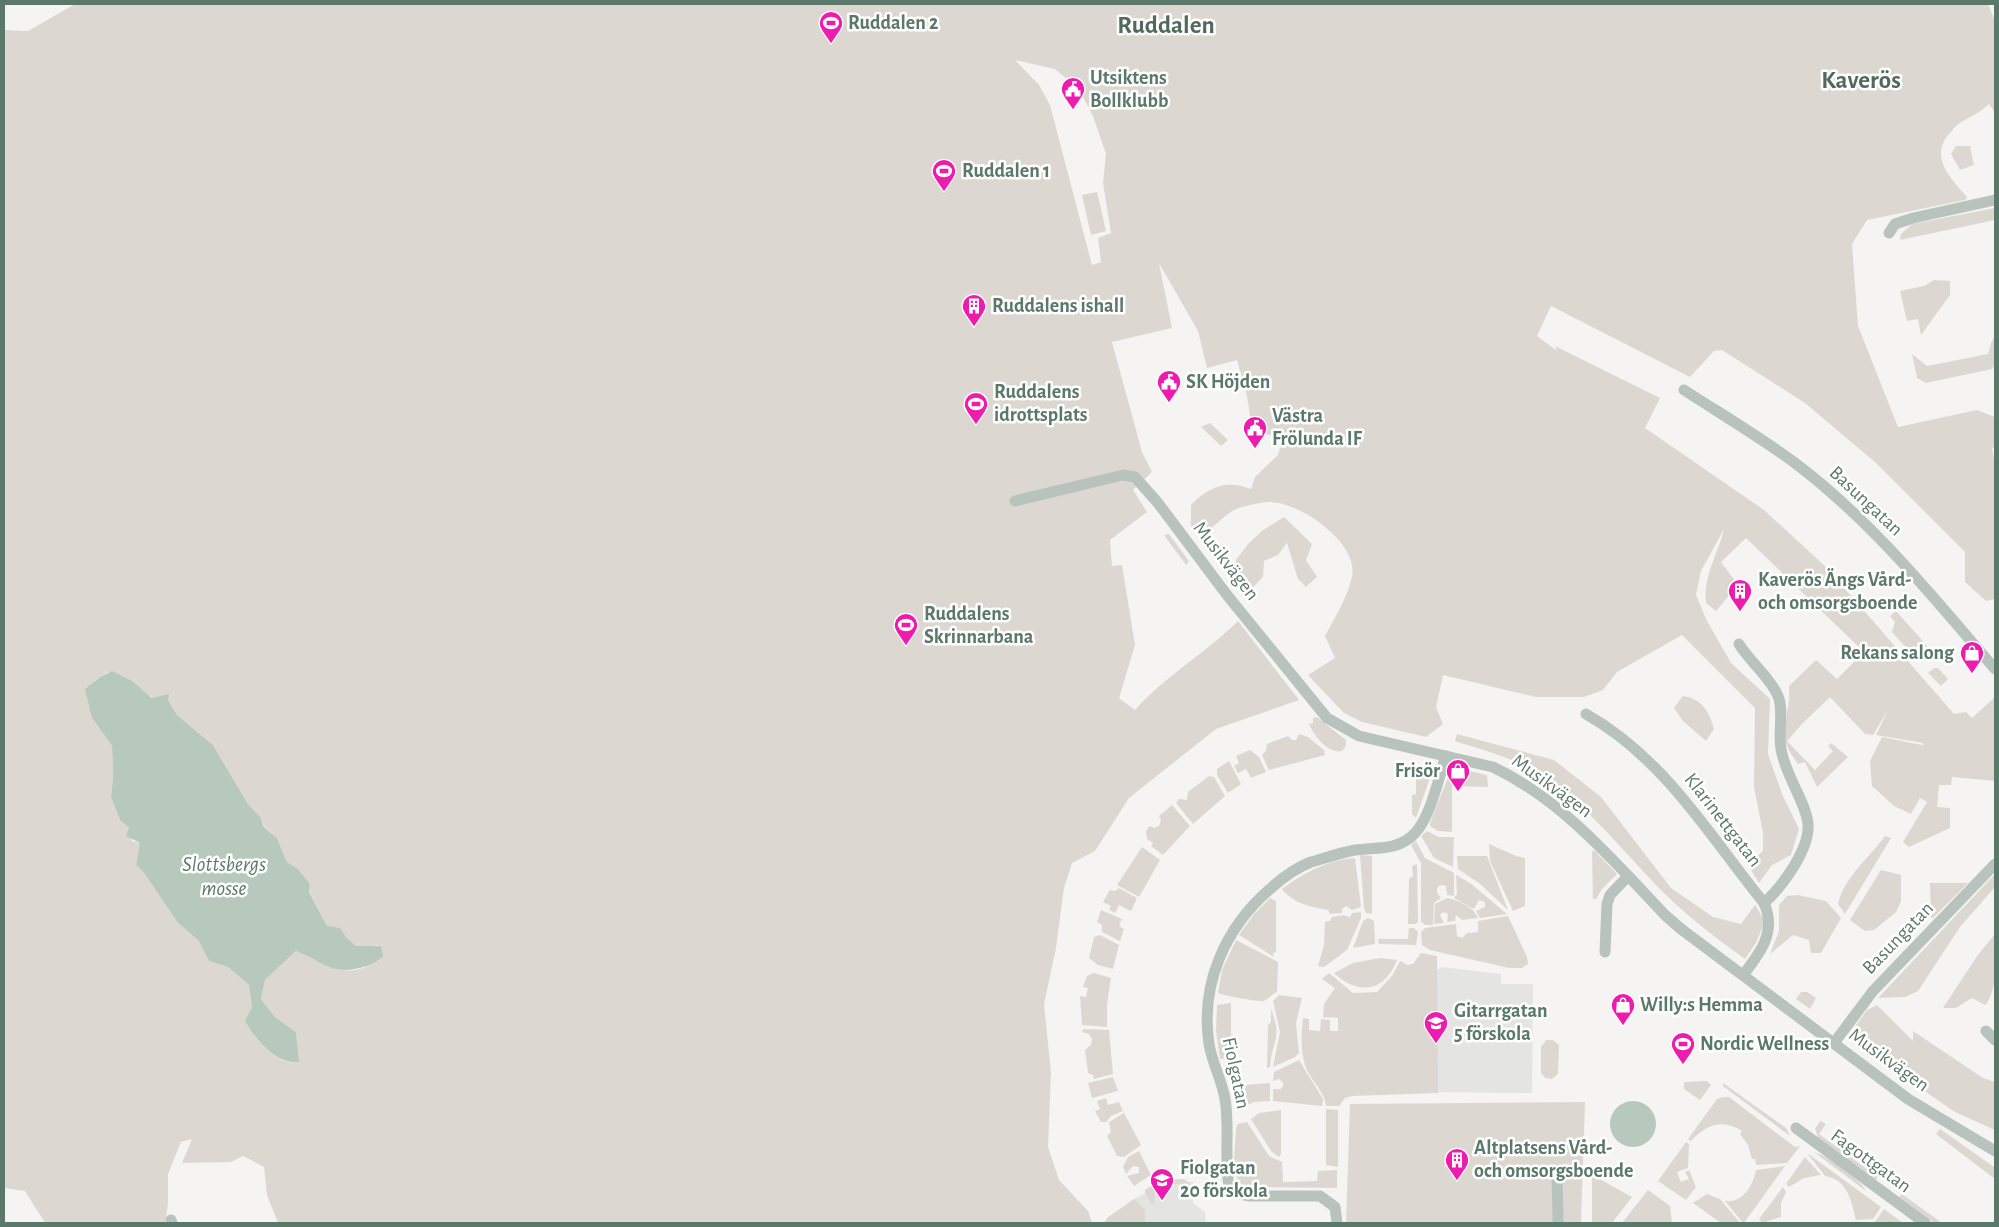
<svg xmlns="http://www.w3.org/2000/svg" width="1999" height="1227" font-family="'Alegreya Sans',sans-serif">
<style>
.built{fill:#e4e4e2}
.green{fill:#dcd8d1;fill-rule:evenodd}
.water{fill:#b7c9bd}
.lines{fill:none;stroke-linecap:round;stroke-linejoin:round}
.minor{stroke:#b9c3be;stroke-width:11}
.labels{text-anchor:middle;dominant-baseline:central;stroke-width:5;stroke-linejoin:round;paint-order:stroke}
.poi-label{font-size:20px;font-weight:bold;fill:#5b796b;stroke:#fff;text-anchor:start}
.street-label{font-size:20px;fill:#5b796b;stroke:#fff}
.water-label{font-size:21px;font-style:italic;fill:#5a7b65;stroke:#fff}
.district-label{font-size:25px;font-weight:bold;fill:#526a5e;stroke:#fff}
</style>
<rect width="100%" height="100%" fill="#f6f3f3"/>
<!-- built -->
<g class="built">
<path d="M1442,967l59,7v10h32l-1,109 -109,-1 -47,-84z"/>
<path d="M1165,1182h28v21l12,9 1,11h-101l2,-5 27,-19z"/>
</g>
<!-- green -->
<g class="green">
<path d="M75,4h1913l7,17v92l-6,-9c-9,9 -18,12 -29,19 -4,2 -7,7 -11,11 -20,23 2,45 18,63l-2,3 -98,20 -15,24 6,82 40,101 79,-17 18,7v28l-3,4 3,15v135l-9,2 -21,-19v-30l-89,-89 -71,-60 -83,-53 -8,1 -24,26 -139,-71 -14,30 20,15 -2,-5 105,52 -15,30 119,82 62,57 128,147 12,-2 6,6 23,-21v84l-43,-4 -1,8h-12l-2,22 13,1v20l-41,19 -6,-5 24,-40 -7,-4 -9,16 -17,-8 -22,-20 -2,-25 12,-24 40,8v5l1,-7 -47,-8 12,-25 -15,25 -8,-1 -35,-37 -27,26 -16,18 28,29 18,-19 -5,-5 3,-3 17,14 -31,30 -12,-25 -7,2c-4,-6 -10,-14 -12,-21 -4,-19 5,-38 3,-57l27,-26 21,19 27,-27 -118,-114 -25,24 17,23 -22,26 -10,-8c-3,-28 12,-48 18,-74l-23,42 -5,24 11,26 24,42 39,36 -2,55 14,40 17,35 -8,26 -19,10 -13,18 -11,-18 15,-14v-18l-9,-46 1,-79 -73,-73 -65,37 -14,18 -19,7h-48l-93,-22 -7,32 7,17 -17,13 -64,-15 -18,-9 -36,-38 27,-17 -10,-22c9,-17 31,-52 27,-71 -5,-29 -55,-64 -84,-63 -9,1 -26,4 -34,8 -10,6 -20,17 -30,23l-13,-6v-22c17,-18 36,-26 60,-16l4,-12 23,-22 5,-19 -23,-2 -8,-6 -5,-32 -10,-36 -30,8 -9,-37 -39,-68 13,65 -60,14 30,110 10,20 -19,18 14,22 -37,28 2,26 10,-1 13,80 -16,53 16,12c30,-34 71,-57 103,-89l61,79 -83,29 -87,69 -34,53 -23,12 -8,25 -8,60 -12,56 7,69 -3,74 11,33 29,31 4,12h-814l-11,-28 -3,-28 -21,-11 -12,6 -49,1 10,-24 -11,3 -13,32v30l-3,19h-120l-20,-32 -21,-3v-1158l24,1zM1015,60l40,9 19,16 10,14 9,17 13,38 -3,29 8,50 -13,5 3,24 -9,3 -42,-160 -11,-20zM108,672l33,17 12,9 7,-1 8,3 9,15 36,30 35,59 13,14 2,7 14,13 10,24 11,7 12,15 -1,7 18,35 15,7 14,13 14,1 8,-2 2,15c-38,22 -50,5 -84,-9l-31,29 -4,19 14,18 21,15 2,30c-22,3 -43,-23 -53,-41l7,-14 -3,-22 -21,-18 -19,-6 -11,-21 -20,-17 -34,-50 -8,-8 5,-22 -9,-2 -3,-13 -9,-8 -9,-23 2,-20 -1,-31 -20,-28 3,-38z"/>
<path d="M1956,146h14l4,19 -14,5 -9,-16z"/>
<path d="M1097,192l9,39 -15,4 -9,-40z"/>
<path d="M1995,208v12l-95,20 1,-6 11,-10z"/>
<path d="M1934,280l16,1v14l-29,40 -3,-16 -11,2 -7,-30 24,-5z"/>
<path d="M1994,338l1,26 -3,5 -66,14 -9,-5 -5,-24 15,12 61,-12 3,-11z"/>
<path d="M1210,423l18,17 -7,6 -20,-19z"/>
<path d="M1284,517l28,27 -6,16 11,17 -11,10 -8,-8 -11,-36 -9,12 -14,6 -1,16 -10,10h-7l-10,-7v-20l12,-16 15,-14z"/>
<path d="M1169,534l20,27 -3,4 -22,-30z"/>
<path d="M1896,611l33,37 -12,12 -25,-28 3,-10 -5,-6z"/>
<path d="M1934,668h4l10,11 -7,7 -13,-13z"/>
<path d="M1683,696c19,3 26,15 31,33l-8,12 -23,-20 -9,-13z"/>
<path d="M1317,717l29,23v6l-4,5c-14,3 -28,-15 -33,-27l4,-1v-5z"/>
<path d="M1299,734l9,3 16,13 1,5 -56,15 -7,-15 4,-4 1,-7 21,-8 4,4h4z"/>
<path d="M1457,734l97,26 47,37 70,91 42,29 28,7 14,-19 10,16 -9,22 -11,16c-29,-21 -57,-42 -82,-67 -41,-41 -76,-89 -127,-120 -25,-15 -54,-22 -81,-31z"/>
<path d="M1250,750l9,7 7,15 -15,6 -5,-9 -8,4 -4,-7 5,-3 -3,-7z"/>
<path d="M1229,761l12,23 -13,9 -11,-18v-6z"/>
<path d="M1460,769l27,6 1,12 -36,-1v46l-14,-1 -8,-5v-3l19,-48 3,-4z"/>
<path d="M1431,775l-15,43 -4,-4v-19l4,-1v-16z"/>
<path d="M1209,776l5,1 11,19 -32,28 -17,-21 3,-4 8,1 1,-8z"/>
<path d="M1172,805l18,21 -27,29 -12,-9 2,-3 -6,-4 -1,-7 3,-6 5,2 5,-2 2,-5 -2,-5z"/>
<path d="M1427,831l12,6h15l-1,30 -19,-9 -13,-22z"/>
<path d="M1885,836l6,2 -46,76 -7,-10c6,-27 32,-47 47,-68z"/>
<path d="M1416,841l9,17 29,15v23l-7,-1 -1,-9 -6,-1 -3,3v5l4,5 -7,5 -1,22h-8l-4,-4v-58l-10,-18z"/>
<path d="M1489,844l27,12 9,2v48l-12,5 -23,-50z"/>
<path d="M1142,847l18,13 -21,37 -22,-12z"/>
<path d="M1594,850l23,24 -15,15 -6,10h-3l-1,-47z"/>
<path d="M1360,855l12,1v58l-6,-1 -2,-5z"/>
<path d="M1457,856h30l21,54 -29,-27 -21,-14z"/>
<path d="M1355,858l6,49 -9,3 -6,-4 -4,3v4l-12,1 -2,-4c-17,-3 -34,-6 -46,-21 22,-16 45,-29 73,-31z"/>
<path d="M1417,864l1,58 -3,2h-7l1,-45 4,-3 -1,-10z"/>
<path d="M1881,870l20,5v26l-5,11 -22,18 -9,1 -15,-11z"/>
<path d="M1995,874v13l-35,40 -42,64 -13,6 -27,1z"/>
<path d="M1456,875l14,8 37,31 -27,4 -4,-7 9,-4v-5l-6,-2 -5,9 -20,-11 3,-4z"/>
<path d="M1930,883h38l-35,35h-2z"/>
<path d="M1119,888l18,10 -6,13 -12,-6 -4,8 -6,-3 2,-4 -8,-4 7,-12 5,1z"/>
<path d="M1798,895l28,6 15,17 -20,35h-10l-2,-13 -16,-5 -23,19 9,-23v-26l8,-9z"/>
<path d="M1270,898l6,3v51l-3,1 1,4 -35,-22 15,-21z"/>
<path d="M1447,898c11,2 27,9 31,20l-16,2 -6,-5 -1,6 -8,1 1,-8 -5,-2 -3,3 4,8 -10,1 1,-20z"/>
<path d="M1101,910l21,9 -3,7 5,3 -4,12 -18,-9v-7l-5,-3z"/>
<path d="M1361,912v6l-14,32 -23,17 -6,-1 6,-21 1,-23 5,-1 2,-4 12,-2 6,2 2,-4z"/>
<path d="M1508,916l19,41 1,7 -6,4h-13l-79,-18 -8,-5 -1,-13 4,-4 31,-4 1,12 5,2 5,-5 11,-1v-11z"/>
<path d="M1368,918l6,3 1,23 -22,4 10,-27z"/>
<path d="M1409,928h5l4,4 -2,13 -37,-1 -1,-5h30z"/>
<path d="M1995,934c0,21 4,56 -10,71l-13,-7 -16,10h-13l34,-52z"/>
<path d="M1100,935l19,10 -6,24 -15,-4 -9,-7 5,-21z"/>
<path d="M1236,940l42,22 -1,30c-5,2 -9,8 -14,9 -5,1 -42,-6 -45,-8l4,-23z"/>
<path d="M1421,953l16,3 1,137 -86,3 -7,2 -6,8h-13c-1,-13 -12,-22 -18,-34 -8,-16 -7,-36 -5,-54l6,1v11l11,1 1,-12 9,1v11h8v-13l-15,-1 1,-13 11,-16 -13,-9 7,-6 24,20 24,-1 15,-16 8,-15 7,4 6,-1z"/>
<path d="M1380,958l17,2c-12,32 -39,36 -63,13l19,-10z"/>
<path d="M1094,973l17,5 -4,26v23l-25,-2 -2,-29 6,1 2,-9 -5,-1 4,-11z"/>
<path d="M1801,992h6l9,6 -6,11 -14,-10z"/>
<path d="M1279,995l23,3 -6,25 3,30 -4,4 -22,10 7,-35 -7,-31z"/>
<path d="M1231,1003v55l-11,1 -4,-28 1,-26z"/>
<path d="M1877,1005l36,36v-10l70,47 12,4v48l-40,-18 -102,-70 -2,-10 16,-22z"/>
<path d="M1271,1009c12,31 1,30 -1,58l-3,1 1,-43 3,-3z"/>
<path d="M1084,1029l25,1 4,44 -19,5 -1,-4 -5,-2 -3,-23 6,-5 1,-6 -3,-5 -7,-2z"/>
<path d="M1546,1040h7l6,5 -1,29 -6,5 -7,-1 -4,-5v-26z"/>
<path d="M1299,1060l24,39 -1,7 -49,-5v-12h8l3,-5 -5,-5 -6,2 1,-9z"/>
<path d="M1113,1077l5,14 -26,7 -4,-15z"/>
<path d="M1707,1081l4,4 -11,15 -16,-11v-7z"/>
<path d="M1270,1083v18l-16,1 -11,5 -11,-21z"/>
<path d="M1723,1083l63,45 4,8 -67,-50z"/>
<path d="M1724,1097h5l66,50 5,-1 -13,17 -31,2 -1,-6h-3l-4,-14 -8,-11 2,-3c-20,-13 -36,-6 -51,10l-3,-2 29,-40z"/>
<path d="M1106,1098l2,7 11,-3 4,9 -12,5 -5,6h-5l-6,-11 5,-2 -3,-8z"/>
<path d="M1585,1102l-4,121h-235l4,-119z"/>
<path d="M1326,1109l12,1v57l-12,-2z"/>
<path d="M1281,1110v44l-2,3 -8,-6 -20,-32 8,-6z"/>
<path d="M1124,1113l17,32 -17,12 -7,-1 -10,-20 4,-4 -2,-10z"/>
<path d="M1820,1121l6,3 -7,10 59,43 -3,3 -57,-42 -3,-9z"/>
<path d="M1247,1122l22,34 13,6 1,20 34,-1 1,-10 19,-1v18l-91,-1c-18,-6 -10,-43 -10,-59l2,-4z"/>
<path d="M1940,1129l54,38 1,12 -59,-45z"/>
<path d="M1686,1142l3,2 -1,24 -11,4 4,10 8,-3 -4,-7 4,-2 7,17 -10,13 -28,-19z"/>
<path d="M1139,1151l12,24 -17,11 -7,-10 12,-3v-6l-6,-1 -7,8 -3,-7 5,-10z"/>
<path d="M1814,1152c13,4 46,27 52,39z"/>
<path d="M1807,1153l74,54 -8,12 -17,1c-5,-18 -7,-40 -31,-44z"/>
<path d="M1805,1157l16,18 -17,3 -15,9 -3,-3z"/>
<path d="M1785,1166l-41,57h-1l-18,-22c18,2 28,-15 31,-31z"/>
<path d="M1592,1175l40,22 -20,26h-20z"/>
<path d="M1184,1179l5,4 1,10 -2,-1 -1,-8h-31l-2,20h-2l-7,-11v-3l15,-10z"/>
<path d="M1783,1187l3,5 -5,11v14l-19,6 -3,-4z"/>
<path d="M1648,1190l22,16 2,17h-50z"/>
<path d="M1707,1194l13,5 20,24h-19l-28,-20z"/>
<path d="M1902,1194l40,29h-8l-35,-26z"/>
<path d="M1134,1199l11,11v13h-40l2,-5z"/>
<path d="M1884,1209l19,14h-29z"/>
</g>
<!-- water -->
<g class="water">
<path d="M112,671l20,10 20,17 17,-4 -1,6 9,15 36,30 35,59 13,14 2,8 14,12 10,24 11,7 12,15 -1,8 18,34 13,2 6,9 10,9h25l2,10c-5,6 -9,7 -16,10 -35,11 -41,-3 -71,-15l-31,29 -4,19 14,18 21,15 3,30c-23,3 -44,-23 -54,-41l7,-14 -3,-22 -21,-18 -19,-6 -11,-21 -20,-17 -34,-50 -8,-8 4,-22 -14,-7 3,-8 -9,-8 -9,-23 2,-20 -1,-31 -20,-28 -7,-29 15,-12z"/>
<circle cx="1633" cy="1124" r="23"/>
</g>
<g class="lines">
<!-- minor -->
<g class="minor">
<path d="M1889,233l6,-9 18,-6 82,-18"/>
<path d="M1684,390c37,24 76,47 111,73 77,58 138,134 200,206"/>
<path d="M1015,501l108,-26 12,2 23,26 69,92 100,123 32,18 134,31c69,33 120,93 172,148l16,14 227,170 87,52"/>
<path d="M1739,644c11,18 31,33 39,52 6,13 0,38 3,53 4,26 25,53 27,75 2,25 -26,63 -44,79"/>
<path d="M1586,714c78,44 123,121 178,189 13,29 -4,50 -21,72"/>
<path d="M1605,952l2,-48 3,-9 18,-19"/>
<path d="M1986,1031l9,9"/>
<path d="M1834,1043l39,-52 122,-127"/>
<path d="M1796,1128l129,95"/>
<path d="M1557,1170l1,53"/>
<path d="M171,1220l1,3"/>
<path d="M1337,1223l-2,-16 -15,-11h-70l-10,-2 -11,-8c-5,-29 1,-58 -4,-87 -3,-19 -13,-36 -16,-55 -9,-60 16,-116 61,-155 12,-11 25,-21 41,-27 14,-4 29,-9 44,-12 21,-3 44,1 60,-17 16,-17 23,-54 31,-77"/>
</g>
</g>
<!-- icons -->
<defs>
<g id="stadium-pin" transform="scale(1.25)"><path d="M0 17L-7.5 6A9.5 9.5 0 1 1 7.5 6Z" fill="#ed1cae" stroke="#fff"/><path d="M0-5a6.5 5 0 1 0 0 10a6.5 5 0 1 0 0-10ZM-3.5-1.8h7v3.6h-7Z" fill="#fff"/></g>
<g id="civic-pin" transform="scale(1.25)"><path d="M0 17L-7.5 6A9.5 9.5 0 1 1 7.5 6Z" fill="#ed1cae" stroke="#fff"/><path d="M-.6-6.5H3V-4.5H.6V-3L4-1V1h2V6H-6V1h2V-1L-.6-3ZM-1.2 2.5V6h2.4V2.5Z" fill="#fff"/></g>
<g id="building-pin" transform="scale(1.25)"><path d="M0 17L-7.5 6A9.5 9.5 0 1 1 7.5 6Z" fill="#ed1cae" stroke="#fff"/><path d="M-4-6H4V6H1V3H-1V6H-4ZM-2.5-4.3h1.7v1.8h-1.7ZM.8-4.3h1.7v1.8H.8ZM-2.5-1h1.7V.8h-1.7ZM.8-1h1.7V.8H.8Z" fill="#fff"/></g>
<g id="shop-pin" transform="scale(1.25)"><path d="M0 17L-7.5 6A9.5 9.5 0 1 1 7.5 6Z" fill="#ed1cae" stroke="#fff"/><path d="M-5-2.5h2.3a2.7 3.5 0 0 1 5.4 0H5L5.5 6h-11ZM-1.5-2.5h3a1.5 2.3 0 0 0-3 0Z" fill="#fff"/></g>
<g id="school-pin" transform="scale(1.25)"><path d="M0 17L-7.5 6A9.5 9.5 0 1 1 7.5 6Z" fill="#ed1cae" stroke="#fff"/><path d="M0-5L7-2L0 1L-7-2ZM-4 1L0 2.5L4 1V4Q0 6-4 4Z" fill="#fff"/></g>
</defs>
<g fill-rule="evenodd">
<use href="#stadium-pin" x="831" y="23"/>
<use href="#civic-pin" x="1073" y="89"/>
<use href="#stadium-pin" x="944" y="171"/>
<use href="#building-pin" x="974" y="306"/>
<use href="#civic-pin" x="1169" y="382"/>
<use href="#stadium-pin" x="976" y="404"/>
<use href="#civic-pin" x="1255" y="428"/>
<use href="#building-pin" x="1740" y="591"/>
<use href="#stadium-pin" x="906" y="625"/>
<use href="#shop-pin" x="1972" y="653"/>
<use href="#shop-pin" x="1458" y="771"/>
<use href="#shop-pin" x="1623" y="1005"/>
<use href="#school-pin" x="1436" y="1023"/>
<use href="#stadium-pin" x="1683" y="1044"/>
<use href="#building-pin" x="1457" y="1160"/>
<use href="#school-pin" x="1162" y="1180"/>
</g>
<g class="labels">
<!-- poi labels -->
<g class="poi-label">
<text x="848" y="23">Ruddalen 2</text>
<text x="1090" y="78">Utsiktens<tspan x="1090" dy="23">Bollklubb</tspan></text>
<text x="962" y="171">Ruddalen 1</text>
<text x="992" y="306">Ruddalens ishall</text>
<text x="1186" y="382">SK Höjden</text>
<text x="994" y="392">Ruddalens<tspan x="994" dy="23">idrottsplats</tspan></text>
<text x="1272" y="416">Västra<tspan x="1272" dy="23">Frölunda IF</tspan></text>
<text x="1758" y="580">Kaverös Ängs Vård-<tspan x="1758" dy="23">och omsorgsboende</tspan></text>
<text x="924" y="614">Ruddalens<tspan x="924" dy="23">Skrinnarbana</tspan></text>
<text x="1954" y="653" text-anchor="end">Rekans salong</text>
<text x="1440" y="771" text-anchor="end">Frisör</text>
<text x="1640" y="1005">Willy:s Hemma</text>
<text x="1454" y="1011">Gitarrgatan<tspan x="1454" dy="23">5 förskola</tspan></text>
<text x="1700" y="1044">Nordic Wellness</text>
<text x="1474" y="1148">Altplatsens Vård-<tspan x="1474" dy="23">och omsorgsboende</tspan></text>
<text x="1180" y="1168">Fiolgatan<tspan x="1180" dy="23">20 förskola</tspan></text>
</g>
<!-- street labels -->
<g class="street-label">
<text transform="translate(1866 501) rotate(43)">Basungatan</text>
<text transform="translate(1226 561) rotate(52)">Musikvägen</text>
<text transform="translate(1552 786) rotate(36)">Musikvägen</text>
<text transform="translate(1723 820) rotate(52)">Klarinettgatan</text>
<text transform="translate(1898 938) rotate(-46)">Basungatan</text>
<text transform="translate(1889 1060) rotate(36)">Musikvägen</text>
<text transform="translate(1236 1073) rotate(78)">Fiolgatan</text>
<text transform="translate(1871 1161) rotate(36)">Fagottgatan</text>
</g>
<!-- water labels -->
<g class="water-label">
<text x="224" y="864">Slottsbergs<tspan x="224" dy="24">mosse</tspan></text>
</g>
<!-- district labels -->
<g class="district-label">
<text x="1166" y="25">Ruddalen</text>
<text x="1861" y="80">Kaverös</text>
</g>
</g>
<!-- border -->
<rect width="1999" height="1227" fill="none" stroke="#5b796b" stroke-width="10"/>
</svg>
